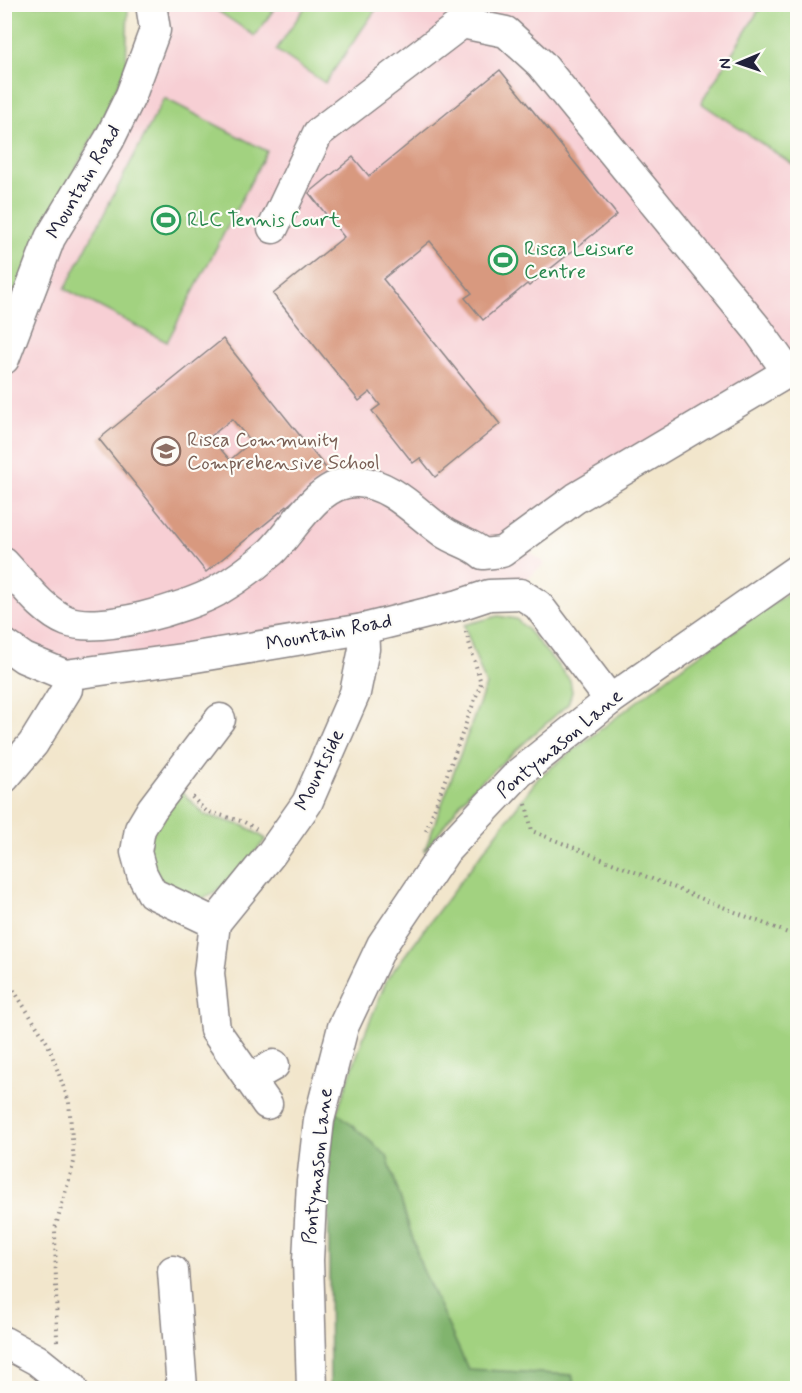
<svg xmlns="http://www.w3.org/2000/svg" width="802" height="1393" font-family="Mynerve,sans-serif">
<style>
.built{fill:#f7cfd4}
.green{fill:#a2d280;stroke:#627a5e;stroke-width:1.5}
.forest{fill:#81b46e;stroke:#526b54;stroke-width:1.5}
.building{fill:#d8997f;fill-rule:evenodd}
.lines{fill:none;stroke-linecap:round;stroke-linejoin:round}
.minor-casing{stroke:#8a8484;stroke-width:33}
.path{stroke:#8a8484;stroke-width:4;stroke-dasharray:1.5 4.5;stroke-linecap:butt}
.minor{stroke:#fff;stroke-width:30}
.labels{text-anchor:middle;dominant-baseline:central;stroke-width:4.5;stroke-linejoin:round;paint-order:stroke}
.street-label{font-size:20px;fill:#22223b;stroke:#fdfcf7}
.leisure-label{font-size:20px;fill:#27864d;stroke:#fdfcf7;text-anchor:start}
.education-label{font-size:20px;fill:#785e54;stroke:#fdfcf7;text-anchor:start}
</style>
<rect width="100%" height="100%" fill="#fdfcf7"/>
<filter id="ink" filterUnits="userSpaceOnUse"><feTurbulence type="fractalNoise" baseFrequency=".0167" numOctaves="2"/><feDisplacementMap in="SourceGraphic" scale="12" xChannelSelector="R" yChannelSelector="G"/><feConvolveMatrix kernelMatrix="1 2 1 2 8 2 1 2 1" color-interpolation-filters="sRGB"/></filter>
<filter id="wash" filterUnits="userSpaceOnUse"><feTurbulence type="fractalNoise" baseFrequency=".008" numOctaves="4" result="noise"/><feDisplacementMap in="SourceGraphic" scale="24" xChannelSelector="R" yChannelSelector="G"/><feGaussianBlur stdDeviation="1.35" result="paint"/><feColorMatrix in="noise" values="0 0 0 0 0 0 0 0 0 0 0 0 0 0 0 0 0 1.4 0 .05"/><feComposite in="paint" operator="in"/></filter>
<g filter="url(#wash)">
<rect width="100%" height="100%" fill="#f2e6cc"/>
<!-- built -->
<path class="built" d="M151,5h646v379l-185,106 -67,46 -14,16 14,12 -16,13 -40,18 -424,80 -60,-31 -1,-285 105,-219z"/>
<!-- green -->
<g class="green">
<path d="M307,4l72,1 -54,78 -49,-33z"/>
<path d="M5,5h123l-2,62 -25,55 -46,85 -50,112z"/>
<path d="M209,5h68l-22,31z"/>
<path d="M762,5h35v162l-96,-64z"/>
<path d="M164,98l103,53 -100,191 -102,-53z"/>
<path d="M797,587v801h-222l-3,-13 -104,-5 -46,-102 -85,-156 28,-79 22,-54 152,-202 140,-108z"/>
<path d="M498,616l18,3 11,10 43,51 2,12 -4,12 -99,88 -45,60 62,-167 -22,-60z"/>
<path d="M180,790l25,25 40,11 21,13c-16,19 -48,62 -74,61 -10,-1 -22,-9 -30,-12l-15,-31 3,-30z"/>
</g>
<!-- forest -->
<path class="forest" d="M337,1112l50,44 35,112 46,101 104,6 3,13h-245l-2,-229z"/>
<g id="blocks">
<!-- building -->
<g class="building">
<path d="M500,70l117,145 -88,71 -2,-2 -44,36 -18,-22 7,-5 -42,-52 -47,38 117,145 -65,53 -15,-19 -7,5 -41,-52 8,-6 -10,-13 -11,9 -86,-107 71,-57 -35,-44 44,-36 16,19z"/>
<path d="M223,339l106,133 -123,100 -107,-133zM232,419l19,23 -21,18 -20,-23z"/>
</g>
</g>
</g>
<g filter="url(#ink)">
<use href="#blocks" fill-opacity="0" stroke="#8a8484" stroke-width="1.5"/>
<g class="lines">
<!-- minor casing -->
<g class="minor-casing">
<g id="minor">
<path d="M273,228l45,-95 144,-110 44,9 35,32 217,266 29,41"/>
<path d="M4,359l46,-121 59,-98 22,-45 24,-65 -4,-26"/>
<path d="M4,563c19,20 38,48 63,58 33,13 119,-13 150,-30 19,-11 38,-25 55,-40 24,-24 46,-71 86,-69 33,1 60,33 85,50 13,9 29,12 40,22l19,-2 74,-54 222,-132"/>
<path d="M4,644l20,14 41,17 124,-17 174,-29 96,-24 30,-10 32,-1 17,11 72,95"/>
<path d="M4,778l29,-34 34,-55 -2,-14"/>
<path d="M215,923l-63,-30 -10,-19 -6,-22 4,-23 12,-20 68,-90"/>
<path d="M249,1079l25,-14"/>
<path d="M267,1104l-52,-74 -6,-57 6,-50 56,-69 36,-51 48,-110 9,-44 -1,-20"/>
<path d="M173,1271l9,117"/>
<path d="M4,1342l33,18 35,28"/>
<path d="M312,1388l-4,-128 4,-78 7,-62 24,-93 39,-82 64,-95 73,-77 91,-73 188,-131"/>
</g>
</g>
<!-- path -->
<g class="path">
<path d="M192,797l14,14 38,11 12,7"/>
<path d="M526,804l6,27 266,106"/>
<path d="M426,831l55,-148 -16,-54"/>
<path d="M4,975l44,69 21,58 5,60 -19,67 2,114"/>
</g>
<!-- minor -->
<use href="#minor" class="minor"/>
</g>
</g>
<!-- icons -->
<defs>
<g id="stadium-ring" transform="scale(1.5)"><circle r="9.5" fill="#fdfcf7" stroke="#2e9e5b" stroke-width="1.5"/><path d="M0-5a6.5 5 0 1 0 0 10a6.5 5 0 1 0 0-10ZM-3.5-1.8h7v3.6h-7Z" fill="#2e9e5b"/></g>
<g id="school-ring" transform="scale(1.5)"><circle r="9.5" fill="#fdfcf7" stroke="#8d6e63" stroke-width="1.5"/><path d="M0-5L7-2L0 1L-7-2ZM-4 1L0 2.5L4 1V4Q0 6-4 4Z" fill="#8d6e63"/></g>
</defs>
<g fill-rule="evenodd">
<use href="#stadium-ring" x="166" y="220"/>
<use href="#stadium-ring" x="503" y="260"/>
<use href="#school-ring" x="166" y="451"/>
</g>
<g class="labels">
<!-- street labels -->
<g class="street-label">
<text transform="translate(84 182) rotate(-60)">Mountain Road</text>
<text transform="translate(329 633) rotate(-11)">Mountain Road</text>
<text transform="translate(560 744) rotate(-40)">Pontymason Lane</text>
<text transform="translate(320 770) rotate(-64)">Mountside</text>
<text transform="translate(318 1166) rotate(-84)">Pontymason Lane</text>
</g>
<!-- leisure labels -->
<g class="leisure-label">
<text x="187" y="220">RLC Tennis Court</text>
<text x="524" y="249">Risca Leisure<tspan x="524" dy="23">Centre</tspan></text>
</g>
<!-- education labels -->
<g class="education-label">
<text x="187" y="440">Risca Community<tspan x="187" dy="23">Comprehensive School</tspan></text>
</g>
</g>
<!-- margin -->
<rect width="802" height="1393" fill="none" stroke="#fdfcf7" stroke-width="24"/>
<!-- north arrow -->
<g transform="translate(739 63) rotate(268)" stroke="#fdfcf7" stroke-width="4.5" paint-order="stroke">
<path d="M0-4.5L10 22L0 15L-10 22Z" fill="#22223b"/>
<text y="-9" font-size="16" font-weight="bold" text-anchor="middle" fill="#22223b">N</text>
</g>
</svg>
